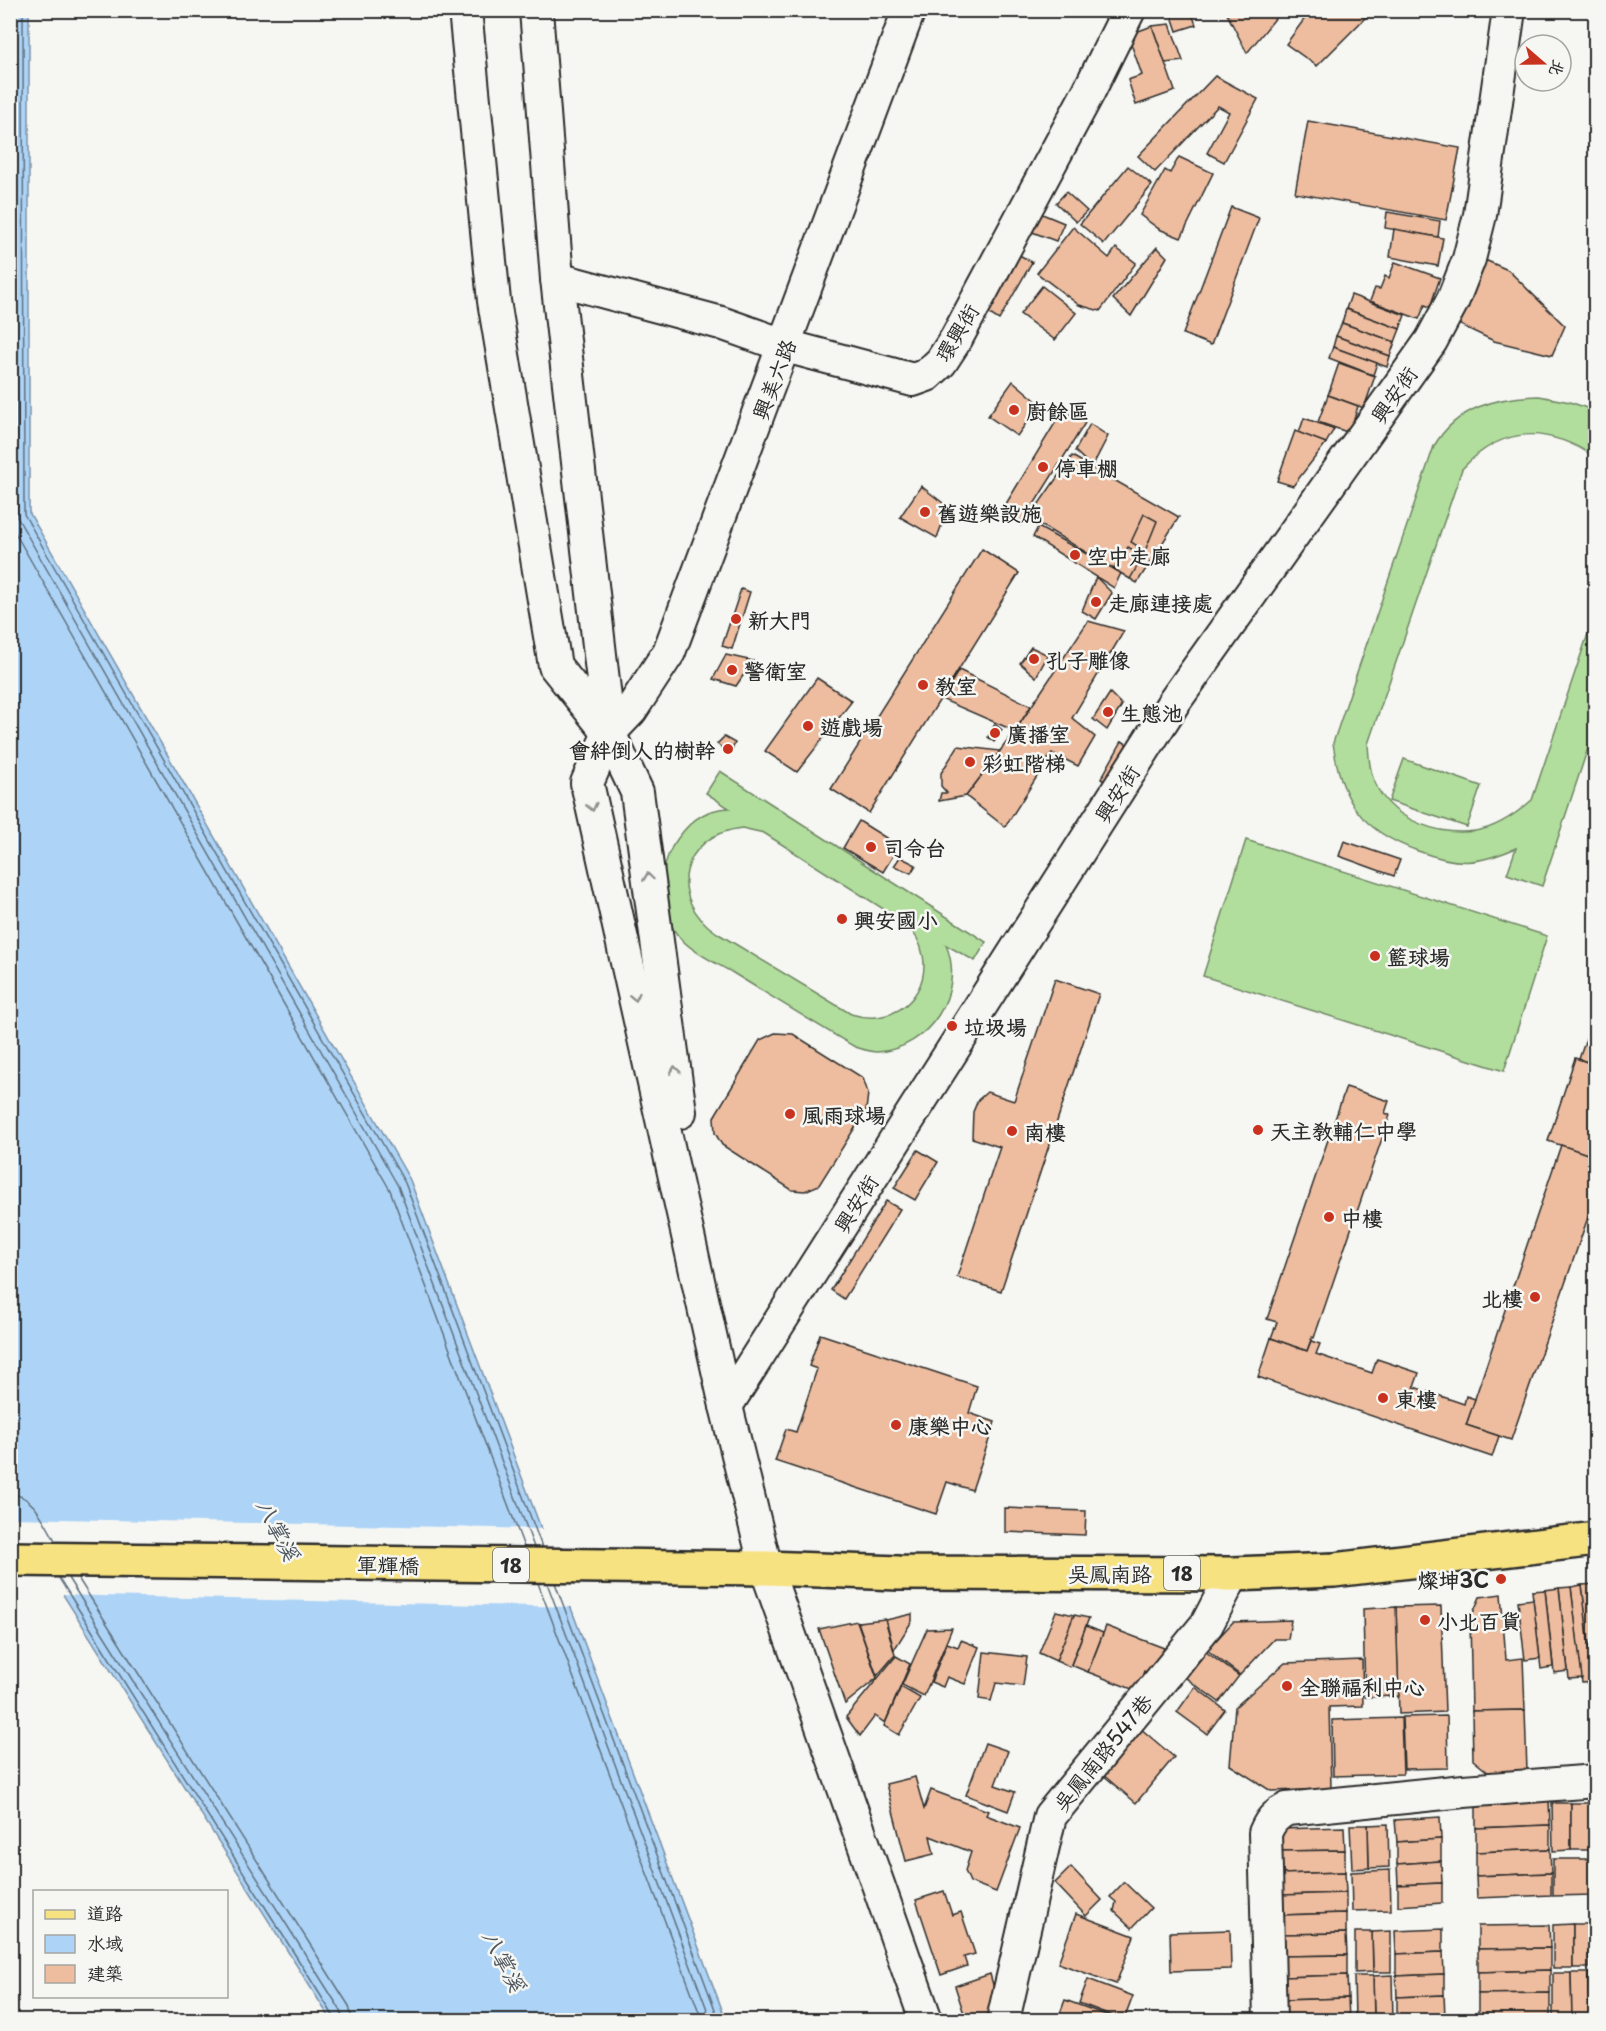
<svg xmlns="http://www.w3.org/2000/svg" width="1606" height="2031" font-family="'Playpen Sans','LXGW WenKai TC',sans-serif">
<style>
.garden{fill:#b1de9c;stroke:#6e8464;stroke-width:1.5;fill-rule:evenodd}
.water{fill:#add4f7;stroke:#7990a5;stroke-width:1.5}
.pier{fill:#f6f6f2}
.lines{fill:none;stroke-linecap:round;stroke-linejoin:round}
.shore{stroke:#5f6f7d;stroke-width:1.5}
.building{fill:#eebd9f;stroke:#2b2b2b;stroke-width:1.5}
.minor-casing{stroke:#2b2b2b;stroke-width:36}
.major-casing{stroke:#2b2b2b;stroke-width:38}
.minor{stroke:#f6f6f2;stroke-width:32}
.major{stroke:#f7e281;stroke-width:33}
.oneway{stroke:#90908e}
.poi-dot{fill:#c8321e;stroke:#f6f6f2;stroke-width:2}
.labels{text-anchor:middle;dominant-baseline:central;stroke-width:5;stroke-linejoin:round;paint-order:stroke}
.shield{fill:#f6f6f2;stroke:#686867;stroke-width:1.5}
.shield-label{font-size:20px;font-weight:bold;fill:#2b2b2b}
.street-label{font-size:21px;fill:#2b2b2b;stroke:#f6f6f2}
.poi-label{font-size:21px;font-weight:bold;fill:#2b2b2b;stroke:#f6f6f2;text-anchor:start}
.water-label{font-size:22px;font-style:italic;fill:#4c555e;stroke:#f6f6f2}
</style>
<rect width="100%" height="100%" fill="#f6f6f2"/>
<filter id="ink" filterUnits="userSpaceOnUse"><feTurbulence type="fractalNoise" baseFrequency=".0167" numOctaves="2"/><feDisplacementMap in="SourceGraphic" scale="12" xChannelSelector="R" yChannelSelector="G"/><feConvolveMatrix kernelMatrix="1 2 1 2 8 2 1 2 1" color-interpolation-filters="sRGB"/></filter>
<g filter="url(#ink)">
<!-- garden -->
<g class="garden">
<path d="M1539,396l31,6 25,9v46c-47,-31 -93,-32 -133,12l-94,275c1,16 2,31 10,45 18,32 62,47 97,42 22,-3 41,-17 57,-31l63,-187v114l-53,159 -35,-12 9,-26c-39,17 -58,18 -98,3 -56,-20 -77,-49 -85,-108l101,-297c23,-39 62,-49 105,-50z"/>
<path d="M1404,759l77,27 -14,41 -78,-26z"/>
<path d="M720,771l266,171 -11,19 -29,-16c20,47 -17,104 -69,107 -7,0 -15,-3 -22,-5 -41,-24 -81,-49 -122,-74 -17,-10 -39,-20 -53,-35 -20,-22 -22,-66 -8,-91 14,-22 29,-38 57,-39l-23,-15zM742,828l22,5 140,89c45,42 8,111 -53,92l-134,-81c-51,-34 -37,-98 25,-105z"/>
<path d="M1246,840l301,96 -43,135 -301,-95z"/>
</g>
<!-- water -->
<path class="water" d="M29,10v502l381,668 316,840h-395l-320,-508 -1,-1501z"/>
<!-- pier -->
<path class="pier" d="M11,1518l533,11 30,78 -515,-12z"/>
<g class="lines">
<!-- shore -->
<g class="shore">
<path d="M15,10l2,507 381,669 136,361"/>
<path d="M23,10l1,504 381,669 137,364"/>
<path d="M10,524l380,666 134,357"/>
<path d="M10,1494c24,0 35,30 46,48"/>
<path d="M59,1578l277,442"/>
<path d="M68,1578l273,433 2,9"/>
<path d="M78,1578l271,428 3,14"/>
<path d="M538,1583l164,437"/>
<path d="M547,1583l164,437"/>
<path d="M555,1583l164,437"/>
</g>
</g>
<!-- building -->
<g class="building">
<path d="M1170,10h21l5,15 -19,6z"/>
<path d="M1228,10h54l-35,43 -21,-41z"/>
<path d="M1311,10h62l-56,56 -31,-22z"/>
<path d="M1170,24l13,37 -18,2 -13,-37z"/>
<path d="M1152,26l23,65 -39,14 -8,-25 14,-5 -14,-40z"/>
<path d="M1215,76l43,23 -34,63 -17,-9 22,-41 -11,-6 -63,66 -17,-16z"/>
<path d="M1308,121l152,27 -14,72 -151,-27z"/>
<path d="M1179,157l34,16 -32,65 -22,-9 -19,-14 25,-45 5,3z"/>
<path d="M1128,166l24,19 -48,59 -24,-20z"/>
<path d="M1066,192l21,19 -11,11 -20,-19z"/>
<path d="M1231,207l28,11 -48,127 -28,-11z"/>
<path d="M1035,211l29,12 -8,18 -29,-11z"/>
<path d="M1387,212l53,9 -2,16 -53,-9z"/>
<path d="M1073,227l36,31 7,-10 20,15 -36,48 -21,-6 -42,-32z"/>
<path d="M1394,229l49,9 -5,28 -48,-9z"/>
<path d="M1157,247l10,10 -36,59 -18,-17z"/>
<path d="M1014,252l18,10 -33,58 -17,-11z"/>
<path d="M1485,260l23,10 57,56 -13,29 -58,-14 -38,-18z"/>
<path d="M1395,262l45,16 -10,29 -5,-2 -6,14 -49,-18 5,-13 5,1 5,-13 4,2z"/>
<path d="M1042,286l34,27 -21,27 -35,-26z"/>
<path d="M1351,295l54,20 -5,14 -54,-20z"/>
<path d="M1346,309l54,20 -5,13 -53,-19z"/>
<path d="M1342,323l53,19 -5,14 -54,-20z"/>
<path d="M1336,336l54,20 -3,11 -54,-20z"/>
<path d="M1333,347l44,16 -4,12 -44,-17z"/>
<path d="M1339,363l36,13 -11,32 -36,-13z"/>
<path d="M1013,381l27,23 -23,32 -29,-20z"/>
<path d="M1328,395l30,11 -8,27 -32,-11z"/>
<path d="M1063,410l22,13 -64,102 -20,-13z"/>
<path d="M1304,418l30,11 -8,14 -27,-10z"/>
<path d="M1090,424l18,12 -16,31 -17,-16z"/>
<path d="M1295,431l31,12 -33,43 -16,-5z"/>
<path d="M1072,456l107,61 -42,66 -108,-65z"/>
<path d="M921,486l27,21 -11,31 -37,-21z"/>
<path d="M1144,514l13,7 -12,30 -14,-9z"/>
<path d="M1038,527l83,46 -7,15 -81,-51z"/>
<path d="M1128,547l15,9 -13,23 -16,-10z"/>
<path d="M982,549l37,24 -150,240 -38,-24z"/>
<path d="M1096,577l16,16 -16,26 -14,-8z"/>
<path d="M741,589l9,3 -18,57 -10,-3z"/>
<path d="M1088,621l36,10 -52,87 23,19 -17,29 -26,-13 -47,74 -39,-31 49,-65z"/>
<path d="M1031,647l17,8 -12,22 -16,-14z"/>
<path d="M726,655l27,6 -17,25 -23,-7z"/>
<path d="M959,670l72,36 -16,25 -74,-32z"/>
<path d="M817,678l35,23 -55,71 -32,-21z"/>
<path d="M1110,693l12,12 -15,25 -14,-11z"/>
<path d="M995,724l7,6 -8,12 -6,-5z"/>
<path d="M724,737l11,6 -5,11 -13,-10z"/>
<path d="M1122,741l20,13 -24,36 -17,-11z"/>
<path d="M958,746l42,5 -34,45 -27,5 2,-8h6l-6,-7v-13z"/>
<path d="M859,821l40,25 -16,26 -40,-24z"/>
<path d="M1344,841l56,19 -6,16 -55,-20z"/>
<path d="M900,857l16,8 -5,8 -17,-7z"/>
<path d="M1055,979l44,15 -98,297 -44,-14 43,-130 -28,-9 1,-26 5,-12 9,-8 27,9z"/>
<path d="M1596,1010v55l-17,-6z"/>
<path d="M775,1033l18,1 70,44 5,15 -2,17 -47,75 -14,6 -13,-1 -70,-45 -7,-12 -1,-16 46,-77z"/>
<path d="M1575,1058l21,7v92l-48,-16z"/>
<path d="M1346,1087l43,14 -4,12 5,2 -76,223 -2,-1 -5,14 -36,-13 6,-16 -10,-3z"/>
<path d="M1561,1145l35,12v37l-85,246 -45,-15z"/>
<path d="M918,1150l20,12 -23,38 -21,-12z"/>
<path d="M886,1201l14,8 -56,90 -13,-9z"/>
<path d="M820,1334l157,52 -8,27 26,9 -23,68 -25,-8 -11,32 -161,-53 11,-32 10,3 21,-63 -8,-3z"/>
<path d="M1271,1338l36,13 4,-10 9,3 -4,10 56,19 5,-14 42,14 -5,14 50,17 2,-8 9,3 -9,26 33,11 -7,21 -234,-80z"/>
<path d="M1005,1508l81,3 -1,24 -80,-3z"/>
<path d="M1596,1584v64l-7,1 -7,-64z"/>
<path d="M1582,1585l11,97 -11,1 -11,-96z"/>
<path d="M1571,1587l11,91 -13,1 -10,-91z"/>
<path d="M1559,1588l9,83 -14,2 -9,-83z"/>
<path d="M1545,1590l8,77 -12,2 -9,-78z"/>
<path d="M1501,1594l5,66 17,-2 2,52 -53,1 -2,-91 10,-23z"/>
<path d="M1533,1599l7,59 -15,2 -7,-59z"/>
<path d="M1441,1606l4,106 -46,2 -3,-107z"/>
<path d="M1396,1607l3,89 -34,1 -2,-88z"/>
<path d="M1056,1611l18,4 -18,46 -17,-8z"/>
<path d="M912,1614v7l-18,29 -8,-30z"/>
<path d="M1074,1615l15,3 -19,49 -14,-6z"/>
<path d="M885,1619l10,36 -18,21 -19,-54z"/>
<path d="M1291,1620l-3,19h-14l-34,36 -33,-25 26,-28z"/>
<path d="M857,1621l20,57 -32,26 -26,-75z"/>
<path d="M1086,1626l17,7 -15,39 -17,-7z"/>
<path d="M1106,1626l58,22 -11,27 -9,-4 -7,20 -49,-19z"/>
<path d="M952,1628l-28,68 -22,-11 25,-56z"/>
<path d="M961,1640l18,7 -14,37 -18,-7 -4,10 -12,-5 16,-39 11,4z"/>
<path d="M984,1652l43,5 -4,29 -27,-3 -5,18 -12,-2z"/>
<path d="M1206,1652l33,24 -20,26 -33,-24z"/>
<path d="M896,1656l14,8 -25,59 -10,-7 -15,20 -14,-19z"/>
<path d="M1362,1660l1,46 -34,1 2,82 -60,2 -41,-26 5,-58 50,-44z"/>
<path d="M901,1687l19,11 -21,37 -15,-9z"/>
<path d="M1195,1687l30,23 -18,24 -30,-22z"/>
<path d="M1525,1710l2,62 -38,1 -16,-13 -1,-49z"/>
<path d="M1447,1716l1,52 -44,1 -2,-52z"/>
<path d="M1401,1718l2,56 -70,2 -1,-56z"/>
<path d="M1140,1728l34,29 -38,46 -34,-29z"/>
<path d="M985,1743l23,8 -13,34 20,7 -7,19 -42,-16z"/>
<path d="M915,1777l9,32 7,-19 57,21 -2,4 34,13 -24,64 -26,-10 -5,-11 6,-19 -41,-16 4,18 -28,7 -20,-77z"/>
<path d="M1549,1799l1,26 -74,3v-27z"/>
<path d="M1552,1803h19v47l-18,1z"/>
<rect x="1571" y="1803" width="21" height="47"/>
<path d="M1440,1817l1,22 -44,3 -2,-22z"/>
<path d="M1388,1824l1,43 -20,1 -1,-43z"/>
<path d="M1350,1825h18l1,43 -17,1z"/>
<path d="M1550,1825v24l-74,3v-24z"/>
<path d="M1344,1827l1,23 -65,1v-22z"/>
<path d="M1441,1839v22l-44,3v-22z"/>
<path d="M1550,1849l1,24 -75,3v-24z"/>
<path d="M1345,1850v22l-64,2 -1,-23z"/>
<path d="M1553,1859h40v36l-40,1z"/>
<path d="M1441,1861l1,22 -44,2 -1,-21z"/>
<path d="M1071,1867l31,33 -16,16 -31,-33z"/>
<path d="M1390,1870l1,40 -39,1 -1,-39z"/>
<path d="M1345,1872l1,21 -65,2v-21z"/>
<path d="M1551,1873v22l-74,3 -1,-22z"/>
<path d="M1124,1882l27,26 -19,20 -18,-17 2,-9 -6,-5z"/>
<path d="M1442,1883v20l-44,3v-21z"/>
<path d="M944,1891l8,24 9,-3 14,42 -11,3 3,9 -26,9 -25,-75z"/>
<path d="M1346,1893v20l-65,2v-20z"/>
<path d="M1346,1913v20l-64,1 -1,-19z"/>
<path d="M1076,1914l58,22 -18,48 -58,-21z"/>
<path d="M1573,1924v44h-20v-43z"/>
<rect x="1573" y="1924" width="16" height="44"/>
<path d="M1549,1925l1,23 -72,1v-23z"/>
<path d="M1443,1929v23l-47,2 -1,-23z"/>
<path d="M1230,1930l1,39 -60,2 -1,-39z"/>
<path d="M1391,1931v41h-18l-1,-40z"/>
<path d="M1355,1932h17l1,40 -18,1z"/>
<path d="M1346,1933l1,22 -65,1v-22z"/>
<path d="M1550,1948v22l-72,2v-23z"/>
<path d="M1443,1952l1,22 -48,2v-22z"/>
<path d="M1347,1955v20l-64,2 -1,-21z"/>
<path d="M1550,1970v23l-72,1v-22z"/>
<path d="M1553,1973h18l1,44h-19z"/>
<path d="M1571,1973h17l1,44h-17z"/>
<path d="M990,1974l7,25 -7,21h-24l-11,-34z"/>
<path d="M1444,1974v21l-47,2 -1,-21z"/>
<path d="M1347,1975l1,23 -65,2v-23z"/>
<path d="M1392,1975l1,44h-19l-1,-43z"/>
<path d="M1354,1976h19l1,43h-19z"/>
<path d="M1088,1979l45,17 -9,24 -45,-17z"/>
<path d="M1550,1993v25l-72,1v-25z"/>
<path d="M1444,1995l1,22 -48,1v-21z"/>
<path d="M1348,1998l1,22h-65l-1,-20z"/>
<path d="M1065,2000l55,20 -62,-1z"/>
</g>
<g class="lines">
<!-- minor casing -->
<g class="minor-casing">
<g id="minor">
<path d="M465,10l29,291 61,365 54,67 28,59 43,320"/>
<path d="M536,10l21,269 52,454 -22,50 139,623 40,162 160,452"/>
<path d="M557,279l164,44 65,23 127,34 14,-5 14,-13 15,-23 133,-248 40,-81"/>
<path d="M609,733l22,-23 38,-58 240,-642"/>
<path d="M726,1406l448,-704 257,-361 22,-41 16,-41 11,-44 29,-205"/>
<path d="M1003,2020l47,-204 157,-192 26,-50"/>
<path d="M1270,2020l-5,-187c5,-12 10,-18 22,-24l177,-18 132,-10"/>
</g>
</g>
<!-- major casing -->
<g class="major-casing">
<path id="major" d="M10,1559l756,9 133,5 334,1 101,-4 262,-31"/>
</g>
<!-- minor -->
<use href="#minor" class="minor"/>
<!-- major -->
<use href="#major" class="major"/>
</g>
<!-- one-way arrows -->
<defs><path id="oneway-chevron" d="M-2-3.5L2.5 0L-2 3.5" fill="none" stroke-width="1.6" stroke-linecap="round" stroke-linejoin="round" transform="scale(1.5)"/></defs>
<g class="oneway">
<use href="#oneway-chevron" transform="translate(592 807) rotate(77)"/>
<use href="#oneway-chevron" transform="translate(648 877) rotate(-98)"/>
<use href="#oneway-chevron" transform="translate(635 997) rotate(77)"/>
<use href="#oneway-chevron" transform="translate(675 1070) rotate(-98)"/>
</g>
</g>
<!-- markers -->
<g class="poi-dot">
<circle cx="1014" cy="410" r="6"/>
<circle cx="1043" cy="467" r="6"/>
<circle cx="925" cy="512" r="6"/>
<circle cx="1075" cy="555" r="6"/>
<circle cx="1096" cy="602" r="6"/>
<circle cx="736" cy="619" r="6"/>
<circle cx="1034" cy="659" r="6"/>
<circle cx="732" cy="670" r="6"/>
<circle cx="923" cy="685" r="6"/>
<circle cx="1108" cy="712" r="6"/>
<circle cx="808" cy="726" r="6"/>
<circle cx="995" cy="733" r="6"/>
<circle cx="728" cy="749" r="6"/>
<circle cx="970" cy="762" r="6"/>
<circle cx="871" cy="847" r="6"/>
<circle cx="842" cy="919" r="6"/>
<circle cx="1375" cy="956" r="6"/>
<circle cx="952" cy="1026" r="6"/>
<circle cx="790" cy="1114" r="6"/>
<circle cx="1258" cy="1130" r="6"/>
<circle cx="1012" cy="1131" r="6"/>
<circle cx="1329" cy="1217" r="6"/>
<circle cx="1535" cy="1297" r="6"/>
<circle cx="1383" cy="1398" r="6"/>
<circle cx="896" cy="1425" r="6"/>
<circle cx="1501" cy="1579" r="6"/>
<circle cx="1425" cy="1620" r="6"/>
<circle cx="1287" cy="1686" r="6"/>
</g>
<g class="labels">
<!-- shield labels -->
<g class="shield">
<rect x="493" y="1548" width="36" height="34" rx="4.5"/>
<rect x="1164" y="1556" width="36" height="34" rx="4.5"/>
</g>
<g class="shield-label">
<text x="511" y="1565">18</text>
<text x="1182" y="1573">18</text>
</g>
<!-- street labels -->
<g class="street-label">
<text transform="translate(956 332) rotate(-59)">環興街</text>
<text transform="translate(773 379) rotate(-69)">興美六路</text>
<text transform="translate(1393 394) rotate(-55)">興安街</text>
<text transform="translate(1116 793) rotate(-57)">興安街</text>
<text transform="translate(855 1203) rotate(-58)">興安街</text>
<text transform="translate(388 1564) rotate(1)">軍輝橋</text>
<text x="1110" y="1573">吳鳳南路</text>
<text transform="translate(1102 1752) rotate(-51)">吳鳳南路547巷</text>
</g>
<!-- poi labels -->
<g class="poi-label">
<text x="1026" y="410">廚餘區</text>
<text x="1055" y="467">停車棚</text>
<text x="937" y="512">舊遊樂設施</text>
<text x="1087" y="555">空中走廊</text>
<text x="1108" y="602">走廊連接處</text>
<text x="748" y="619">新大門</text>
<text x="1046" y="659">孔子雕像</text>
<text x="744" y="670">警衛室</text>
<text x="935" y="685">教室</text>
<text x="1120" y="712">生態池</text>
<text x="820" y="726">遊戲場</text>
<text x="1007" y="733">廣播室</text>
<text x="716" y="749" text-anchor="end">會絆倒人的樹幹</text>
<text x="982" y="762">彩虹階梯</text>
<text x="883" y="847">司令台</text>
<text x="854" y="919">興安國小</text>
<text x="1387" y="956">籃球場</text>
<text x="964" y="1026">垃圾場</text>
<text x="802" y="1114">風雨球場</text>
<text x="1270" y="1130">天主教輔仁中學</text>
<text x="1024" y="1131">南樓</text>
<text x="1341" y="1217">中樓</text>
<text x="1523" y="1297" text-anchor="end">北樓</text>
<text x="1395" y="1398">東樓</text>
<text x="908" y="1425">康樂中心</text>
<text x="1489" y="1579" text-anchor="end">燦坤3C</text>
<text x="1437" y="1620">小北百貨</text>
<text x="1299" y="1686">全聯福利中心</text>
</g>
<!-- water labels -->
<g class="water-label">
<text transform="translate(279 1529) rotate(62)">八掌溪</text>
<text transform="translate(505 1960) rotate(62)">八掌溪</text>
</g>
</g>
<!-- margin -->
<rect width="1606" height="2031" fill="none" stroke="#f6f6f2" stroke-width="36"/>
<rect x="18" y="18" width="1570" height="1995" fill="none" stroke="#2b2b2b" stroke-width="2" filter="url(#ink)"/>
<!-- legend -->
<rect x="33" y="1890" width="195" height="108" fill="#f6f6f2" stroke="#a5a5a2" stroke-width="1.5"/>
<rect x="45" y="1910" width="30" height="9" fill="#f7e281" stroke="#a5a5a2" stroke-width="1.5"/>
<text x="87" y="1920" font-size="18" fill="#2b2b2b">道路</text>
<rect x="45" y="1935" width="30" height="18" fill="#add4f7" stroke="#a5a5a2" stroke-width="1.5"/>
<text x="87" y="1950" font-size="18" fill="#2b2b2b">水域</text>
<rect x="45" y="1965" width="30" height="18" fill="#eebd9f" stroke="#a5a5a2" stroke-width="1.5"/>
<text x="87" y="1980" font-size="18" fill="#2b2b2b">建築</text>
<!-- north arrow -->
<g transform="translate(1543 63) rotate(110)"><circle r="28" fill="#f6f6f2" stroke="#a5a5a2" stroke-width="1.5"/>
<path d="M0-4.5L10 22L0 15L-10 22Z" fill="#c8321e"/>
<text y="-9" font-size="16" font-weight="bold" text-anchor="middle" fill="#2b2b2b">北</text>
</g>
</svg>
